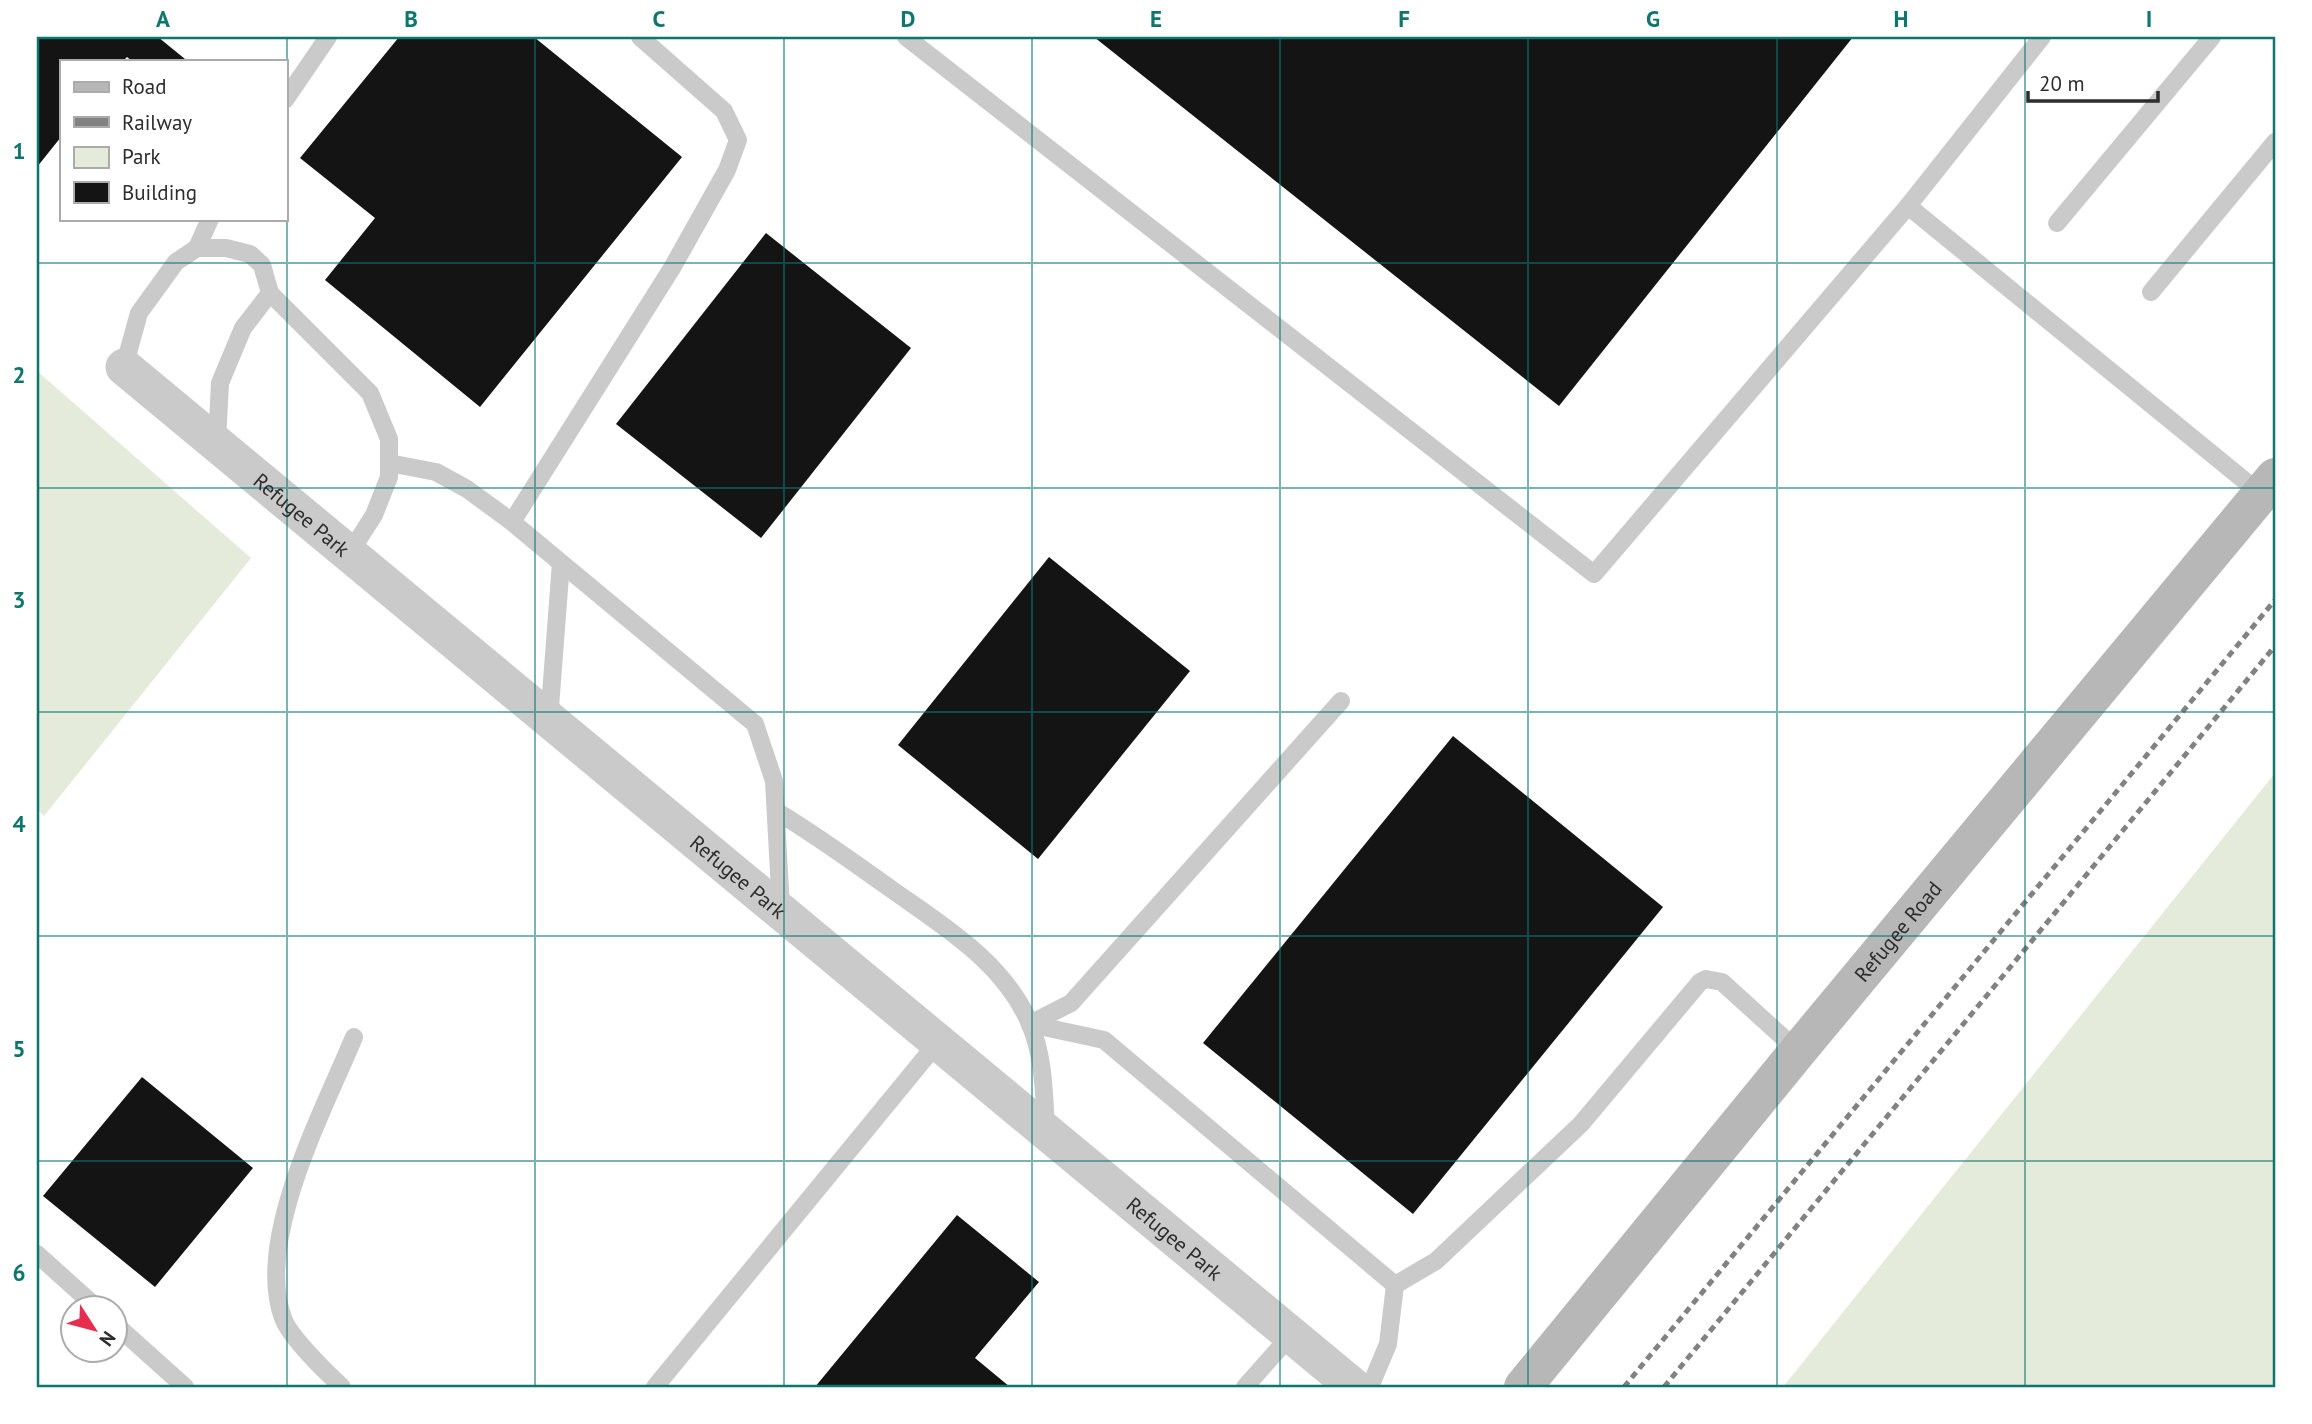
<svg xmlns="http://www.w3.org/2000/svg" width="2312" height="1424" font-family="'PT Sans',sans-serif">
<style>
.green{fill:#e5ebda}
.building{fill:#141414}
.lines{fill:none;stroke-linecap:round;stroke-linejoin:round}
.lane{stroke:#cacaca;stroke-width:18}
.street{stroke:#cacaca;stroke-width:37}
.secondary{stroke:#b7b7b7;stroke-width:38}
.rail{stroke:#828282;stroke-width:5;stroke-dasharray:7 5;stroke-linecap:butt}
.grid{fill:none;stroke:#0f766e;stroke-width:2;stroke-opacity:0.55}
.labels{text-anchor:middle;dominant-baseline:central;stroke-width:7;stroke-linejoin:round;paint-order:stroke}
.street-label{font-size:21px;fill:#2d2d2d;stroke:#fff}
.neatline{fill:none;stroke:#0f766e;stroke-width:2.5}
.grid-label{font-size:23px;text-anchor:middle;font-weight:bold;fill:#0f766e}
</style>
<rect width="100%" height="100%" fill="#fff"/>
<!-- green -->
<g class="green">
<path d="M37,371l214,187 -207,258 -7,-7z"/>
<path d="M2275,773v614h-492z"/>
</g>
<!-- building -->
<g class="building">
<path d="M37,37h121l27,22 -2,2h-51l-5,-4 -4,4h-62v76l-24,30z"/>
<path d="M399,37h135l148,120 -202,250 -155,-127 50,-62 -75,-60z"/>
<path d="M1094,37h759l-294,369z"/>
<path d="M766,233l145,115 -150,190 -145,-114z"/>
<path d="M1049,557l141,114 -152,188 -140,-114z"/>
<path d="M1453,736l210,171 -250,307 -210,-171z"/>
<path d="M142,1077l111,91 -98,119 -112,-91z"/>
<path d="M957,1215l82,67 -64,76 35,29h-195z"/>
</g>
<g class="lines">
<!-- lane -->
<g class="lane">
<path d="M906,37l688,537 314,-368 134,-169"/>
<path d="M285,100l43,-63"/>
<path d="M1908,206l353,288"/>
<path d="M2057,223l155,-186"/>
<path d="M197,248l13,-29"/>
<path d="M2151,292l124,-150"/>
<path d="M124,367l15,-54 37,-51 21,-14h29l24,6 12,11 8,28"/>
<path d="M217,442l3,-59 23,-55 27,-35 100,100 19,46v38l-15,38 -25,39"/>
<path d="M389,463l47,9 31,17 45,33 243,202 19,57 7,128"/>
<path d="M512,522l160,-254 55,-98 11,-30 -14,-29 -84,-74"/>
<path d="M549,720l12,-157"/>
<path d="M776,811c40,24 77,51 115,78 52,37 113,73 139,135 14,33 14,70 16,105"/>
<path d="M1030,1024l74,16 291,245 -7,59 -18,43"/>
<path d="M1030,1024l41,-21 270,-302"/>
<path d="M37,1254l60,54"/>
<path d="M1395,1285l41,-24 145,-137 119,-142 6,-3 16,3 76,69"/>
<path d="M116,1325l69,62"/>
<path d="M342,1387c-15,-14 -53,-51 -59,-69 -29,-78 41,-208 71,-281"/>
<path d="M655,1387l283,-345"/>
<path d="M1245,1387l46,-52"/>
</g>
<!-- street -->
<path class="street" id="s1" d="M124,367l1230,1020"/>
<!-- secondary -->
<path class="secondary" id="s2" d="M1523,1387l275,-336 477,-574"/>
<!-- rail -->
<g class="rail">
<path d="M1624,1387l651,-787"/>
<path d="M1664,1387l611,-741"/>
</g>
</g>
<!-- grid -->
<path class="grid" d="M287,37v1350M535,37v1350M784,37v1350M1032,37v1350M1280,37v1350M1528,37v1350M1777,37v1350M2025,37v1350M37,263h2238M37,488h2238M37,712h2238M37,936h2238M37,1161h2238"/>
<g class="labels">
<!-- street labels -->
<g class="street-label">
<text stroke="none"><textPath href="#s1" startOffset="231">Refugee Park</textPath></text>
<text stroke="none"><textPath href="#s1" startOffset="798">Refugee Park</textPath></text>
<text stroke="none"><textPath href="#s2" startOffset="590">Refugee Road</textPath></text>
<text stroke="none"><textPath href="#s1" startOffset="1365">Refugee Park</textPath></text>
</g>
</g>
<!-- border -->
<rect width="2312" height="1424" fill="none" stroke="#ffffff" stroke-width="77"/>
<!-- legend -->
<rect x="60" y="60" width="228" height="161" fill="#ffffff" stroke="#ababab" stroke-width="2"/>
<rect x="74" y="82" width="35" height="10" fill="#b7b7b7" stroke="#ababab" stroke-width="2"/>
<text x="122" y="94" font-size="21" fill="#2d2d2d">Road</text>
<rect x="74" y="117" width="35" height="10" fill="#828282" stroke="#ababab" stroke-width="2"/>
<text x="122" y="130" font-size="21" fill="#2d2d2d">Railway</text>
<rect x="74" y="147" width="35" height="21" fill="#e5ebda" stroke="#ababab" stroke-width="2"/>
<text x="122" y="164" font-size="21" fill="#2d2d2d">Park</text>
<rect x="74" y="182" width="35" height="21" fill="#141414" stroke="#ababab" stroke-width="2"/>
<text x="122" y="200" font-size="21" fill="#2d2d2d">Building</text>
<!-- north arrow -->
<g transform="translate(94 1329) rotate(126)"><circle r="33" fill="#ffffff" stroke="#ababab" stroke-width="2"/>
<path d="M0-5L12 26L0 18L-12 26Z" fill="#e72d4d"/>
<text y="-10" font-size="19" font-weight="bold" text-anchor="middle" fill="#2d2d2d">N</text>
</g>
<!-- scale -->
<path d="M2028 91v10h130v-10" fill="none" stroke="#2d2d2d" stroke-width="3.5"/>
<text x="2039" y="91" font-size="21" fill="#2d2d2d" stroke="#ffffff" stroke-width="5" paint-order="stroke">20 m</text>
<rect x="38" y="38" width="2236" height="1348" class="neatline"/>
<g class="grid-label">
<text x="163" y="27">A</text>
<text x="411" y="27">B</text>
<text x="659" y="27">C</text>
<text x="908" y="27">D</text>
<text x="1156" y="27">E</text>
<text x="1404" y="27">F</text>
<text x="1653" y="27">G</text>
<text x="1901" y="27">H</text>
<text x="2149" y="27">I</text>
<text x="19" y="159">1</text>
<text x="19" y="383">2</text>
<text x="19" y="608">3</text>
<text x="19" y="832">4</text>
<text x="19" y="1057">5</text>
<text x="19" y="1281">6</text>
</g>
</svg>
